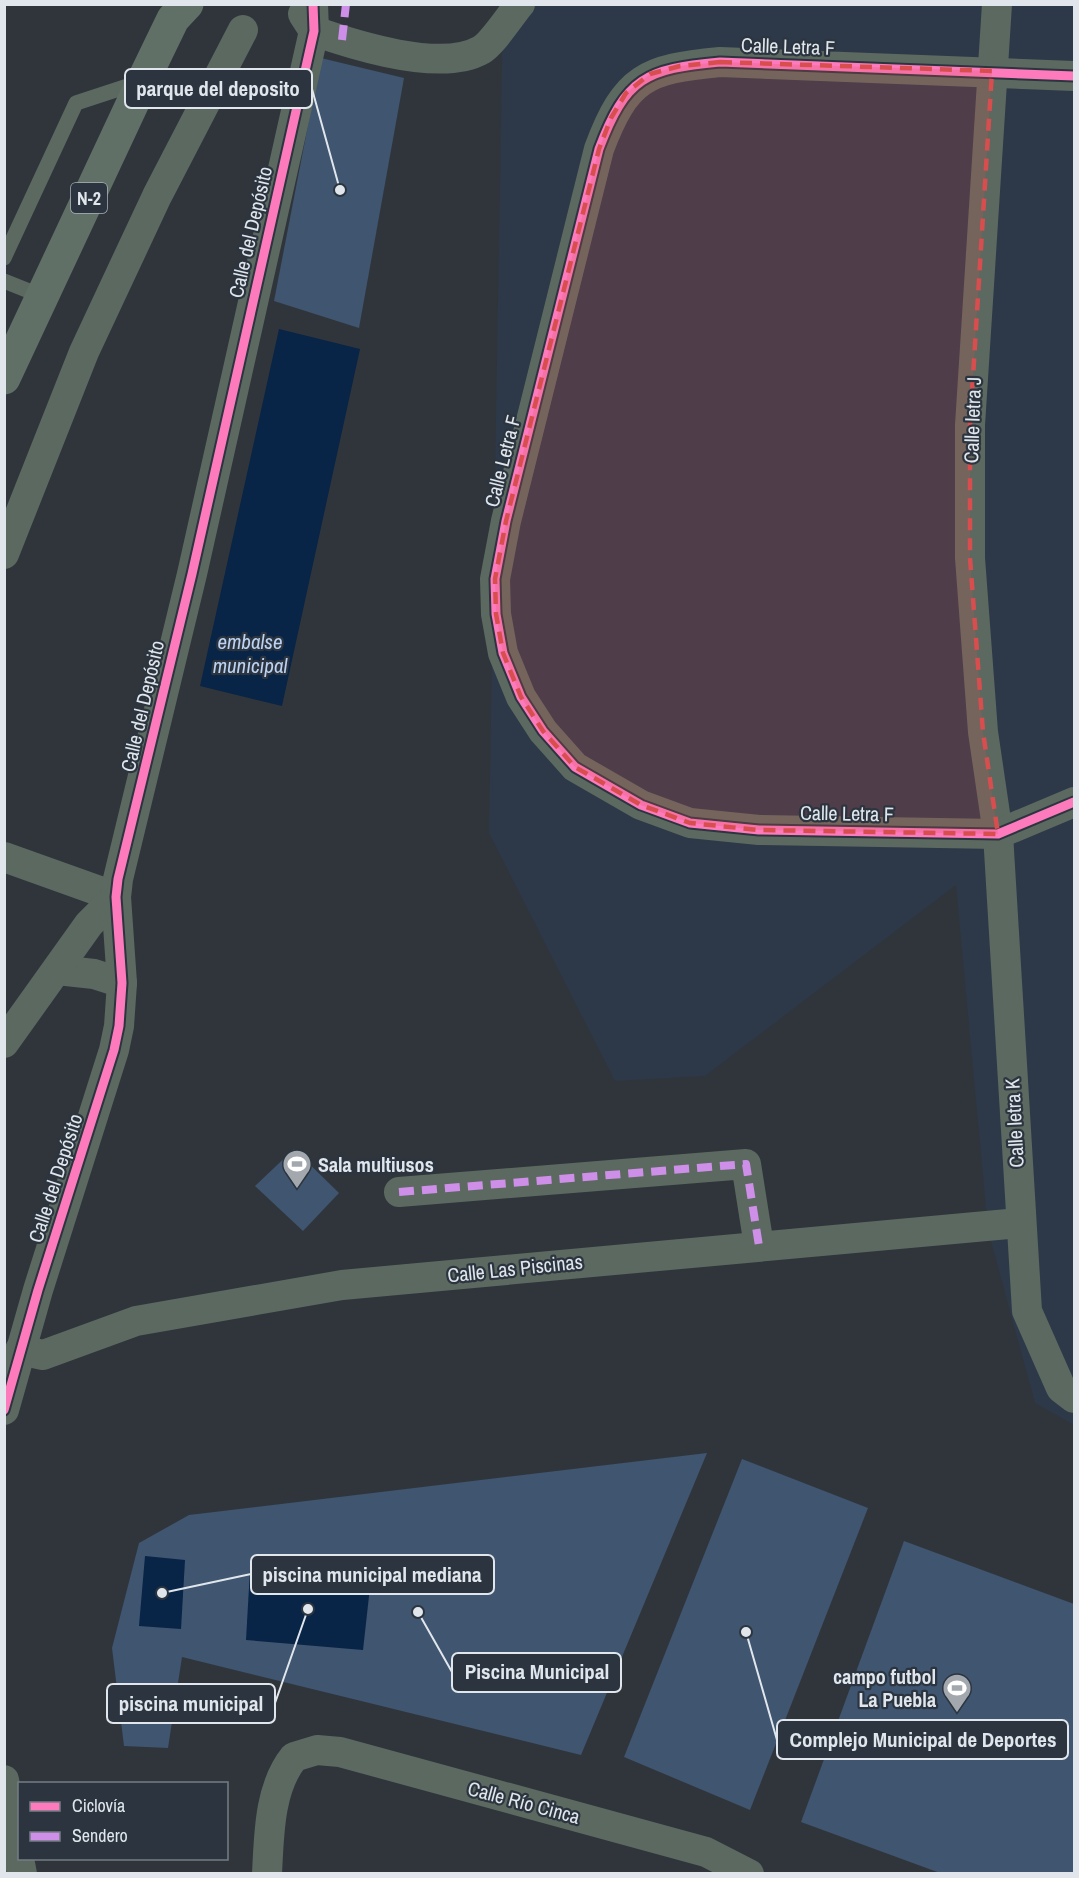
<svg xmlns="http://www.w3.org/2000/svg" width="1079" height="1878" font-family="'Archivo Narrow',sans-serif">
<style>
.built{fill:#2d3948}
.green{fill:#3f5570}
.water{fill:#082446}
.lines{fill:none;stroke-linecap:round;stroke-linejoin:round}
.service{stroke:#5c6960;stroke-width:15}
.minor{stroke:#5c6960;stroke-width:30}
.trunk{stroke:#607067;stroke-width:33}
.quiet{stroke:#ce8fe9;stroke-width:8;stroke-dasharray:15 8;stroke-linecap:butt}
.cycleway-casing{stroke:#2c353f;stroke-width:13}
.cycleway{stroke:#fd7abc;stroke-width:9}
.marked{fill:#d84e4f;fill-opacity:0.2;stroke:#d84e4f;stroke-width:4.5;stroke-dasharray:12 8;stroke-linejoin:round}
.labels{text-anchor:middle;dominant-baseline:central;stroke-width:4.5;stroke-linejoin:round;paint-order:stroke}
.shield{fill:#2c353f;stroke:#aab1b8;stroke-width:1.5}
.shield-label{font-size:18px;font-weight:bold;fill:#e0e6ec}
.street-label{font-size:20px;fill:#e0e6ec;stroke:#2c353f}
.poi-label{font-size:20px;font-weight:bold;fill:#e0e6ec;stroke:#2c353f;text-anchor:start}
.water-label{font-size:21px;font-style:italic;fill:#bcd3f3;stroke:#2c353f}
.leader{fill:none;stroke:#e0e6ec;stroke-width:2}
.callout-dot{fill:#e0e6ec;stroke:#2c353f;stroke-width:2}
.callout{fill:#2c353f;stroke:#e0e6ec;stroke-width:2}
.callout-label{font-size:21px;text-anchor:middle;font-weight:bold;fill:#e0e6ec}
</style>
<rect width="100%" height="100%" fill="#30353b"/>
<!-- built -->
<path class="built" d="M503,5h571v1420l-39,-22 -47,-173 -32,-345 -251,191 -90,5 -126,-248z"/>
<!-- green -->
<g class="green">
<path d="M321,58l83,20 -45,250 -85,-27z"/>
<path d="M294,1149l45,44 -36,38 -48,-45z"/>
<path d="M707,1453l-126,302 -399,-98 -14,91 -44,-2 -12,-98 27,-105 50,-28z"/>
<path d="M742,1459l126,49 -118,302 -126,-53z"/>
<path d="M904,1541l170,63v269h-134l-139,-51z"/>
</g>
<!-- water -->
<g class="water">
<path d="M279,329l81,20 -78,357 -82,-20z"/>
<path d="M145,1556l40,4 -4,69 -42,-3z"/>
<path d="M250,1570l121,8 -8,72 -117,-10z"/>
</g>
<g class="lines">
<!-- service -->
<g class="service">
<path d="M4,258l72,-155 64,-21"/>
<path d="M4,281l40,16"/>
</g>
<!-- minor -->
<g class="minor">
<path d="M997,4l-27,421v133l13,174 15,102 29,477 34,77 13,10"/>
<path d="M303,14l11,17c40,14 127,42 167,19 11,-6 29,-34 39,-46"/>
<path d="M1074,76l-354,-14c-74,7 -94,15 -121,87l-93,372 -11,58 1,35 7,39 18,44 22,34 32,36 66,38 49,18 69,7 239,4 76,-32"/>
<path d="M4,554l80,-202 73,-156 86,-166"/>
<path d="M4,857l112,40"/>
<path d="M57,970l37,4 28,9"/>
<path d="M4,1043l85,-119 27,-27"/>
<path d="M399,1192l347,-28 13,82"/>
<path d="M20,1350l23,5 93,-34 206,-36 677,-62"/>
<path d="M4,1410l34,-120 76,-240 5,-24 3,-43 -6,-86 2,-18 74,-305 122,-543 -1,-27"/>
<path d="M4,1780l18,94"/>
<path d="M267,1874c2,-39 2,-86 27,-117l23,-7 23,2 366,100 43,22"/>
</g>
<!-- trunk -->
<path class="trunk" d="M4,378l139,-297 30,-62 14,-15"/>
<!-- quiet -->
<g class="quiet">
<path d="M342,40l4,-36"/>
<path d="M399,1192l347,-28 13,82"/>
</g>
<!-- cycleway casing -->
<g class="cycleway-casing">
<g id="cycleway">
<path d="M1074,76l-354,-14c-74,7 -94,15 -121,87l-93,372 -11,58 1,35 7,39 18,44 22,34 32,36 66,38 49,18 69,7 239,4 76,-32"/>
<path d="M4,1410l34,-120 76,-240 5,-24 3,-43 -6,-86 2,-18 74,-305 122,-543 -1,-27"/>
</g>
</g>
<!-- cycleway -->
<use href="#cycleway" class="cycleway"/>
</g>
<!-- marked area -->
<path class="marked" d="M720,62l272,9 -22,354v133l13,174 15,102 -239,-4 -69,-7 -49,-18 -66,-38 -32,-36 -22,-34 -18,-44 -7,-39 -1,-35 11,-58 93,-372 12,-31 15,-25 24,-19 30,-8z"/>
<!-- icons -->
<defs>
<g id="stadium-pin" transform="scale(1.5)"><path d="M0 17L-7.5 6A9.5 9.5 0 1 1 7.5 6Z" fill="#a2a8ae" stroke="#2c353f"/><path d="M0-5a6.5 5 0 1 0 0 10a6.5 5 0 1 0 0-10ZM-3.5-1.8h7v3.6h-7Z" fill="#fff"/></g>
</defs>
<g fill-rule="evenodd">
<use href="#stadium-pin" x="297" y="1164"/>
<use href="#stadium-pin" x="957" y="1688"/>
</g>
<g class="labels">
<!-- shield labels -->
<rect class="shield" x="71" y="183" width="36" height="30" rx="4.5"/>
<g class="shield-label">
<text x="89" y="198">N-2</text>
</g>
<!-- street labels -->
<g class="street-label">
<text transform="translate(788 46) rotate(2)">Calle Letra F</text>
<text transform="translate(250 232) rotate(-77)">Calle del Depósito</text>
<text transform="translate(972 420) rotate(-88)">Calle letra J</text>
<text transform="translate(502 461) rotate(-76)">Calle Letra F</text>
<text transform="translate(142 706) rotate(-77)">Calle del Depósito</text>
<text transform="translate(847 813) rotate(1)">Calle Letra F</text>
<text transform="translate(1014 1123) rotate(-93)">Calle letra K</text>
<text transform="translate(55 1178) rotate(-72)">Calle del Depósito</text>
<text transform="translate(515 1268) rotate(-6)">Calle Las Piscinas</text>
<text transform="translate(524 1802) rotate(15)">Calle Río Cinca</text>
</g>
<!-- poi labels -->
<g class="poi-label">
<text x="318" y="1164">Sala multiusos</text>
<text x="936" y="1676" text-anchor="end">campo futbol<tspan x="936" dy="23">La Puebla</tspan></text>
</g>
<!-- water labels -->
<g class="water-label">
<text x="250" y="641">embalse<tspan x="250" dy="24">municipal</tspan></text>
</g>
</g>
<!-- callouts -->
<path class="leader" d="M340 190L312 89M162 1593L251 1574M418 1612L452 1672M308 1609L275 1703M746 1632L777 1740"/>
<g class="callout-dot">
<circle cx="340" cy="190" r="6"/>
<circle cx="162" cy="1593" r="6"/>
<circle cx="418" cy="1612" r="6"/>
<circle cx="308" cy="1609" r="6"/>
<circle cx="746" cy="1632" r="6"/>
</g>
<g class="callout">
<rect x="125" y="69" width="187" height="39" rx="6"/>
<rect x="251" y="1555" width="243" height="39" rx="6"/>
<rect x="452" y="1653" width="169" height="39" rx="6"/>
<rect x="107" y="1684" width="168" height="39" rx="6"/>
<rect x="777" y="1720" width="291" height="39" rx="6"/>
</g>
<g class="callout-label">
<text x="218" y="96">parque del deposito</text>
<text x="372" y="1582">piscina municipal mediana</text>
<text x="537" y="1679">Piscina Municipal</text>
<text x="191" y="1711">piscina municipal</text>
<text x="923" y="1747">Complejo Municipal de Deportes</text>
</g>
<!-- border -->
<rect width="1079" height="1878" fill="none" stroke="#e0e6ec" stroke-width="12"/>
<!-- legend -->
<rect x="18" y="1782" width="210" height="78" fill="#2c353f" stroke="#747c84" stroke-width="1.5"/>
<rect x="30" y="1802" width="30" height="9" fill="#fd7abc" stroke="#747c84" stroke-width="1.5"/>
<text x="72" y="1812" font-size="18" fill="#e0e6ec">Ciclovía</text>
<rect x="30" y="1832" width="30" height="9" fill="#ce8fe9" stroke="#747c84" stroke-width="1.5"/>
<text x="72" y="1842" font-size="18" fill="#e0e6ec">Sendero</text>
</svg>
